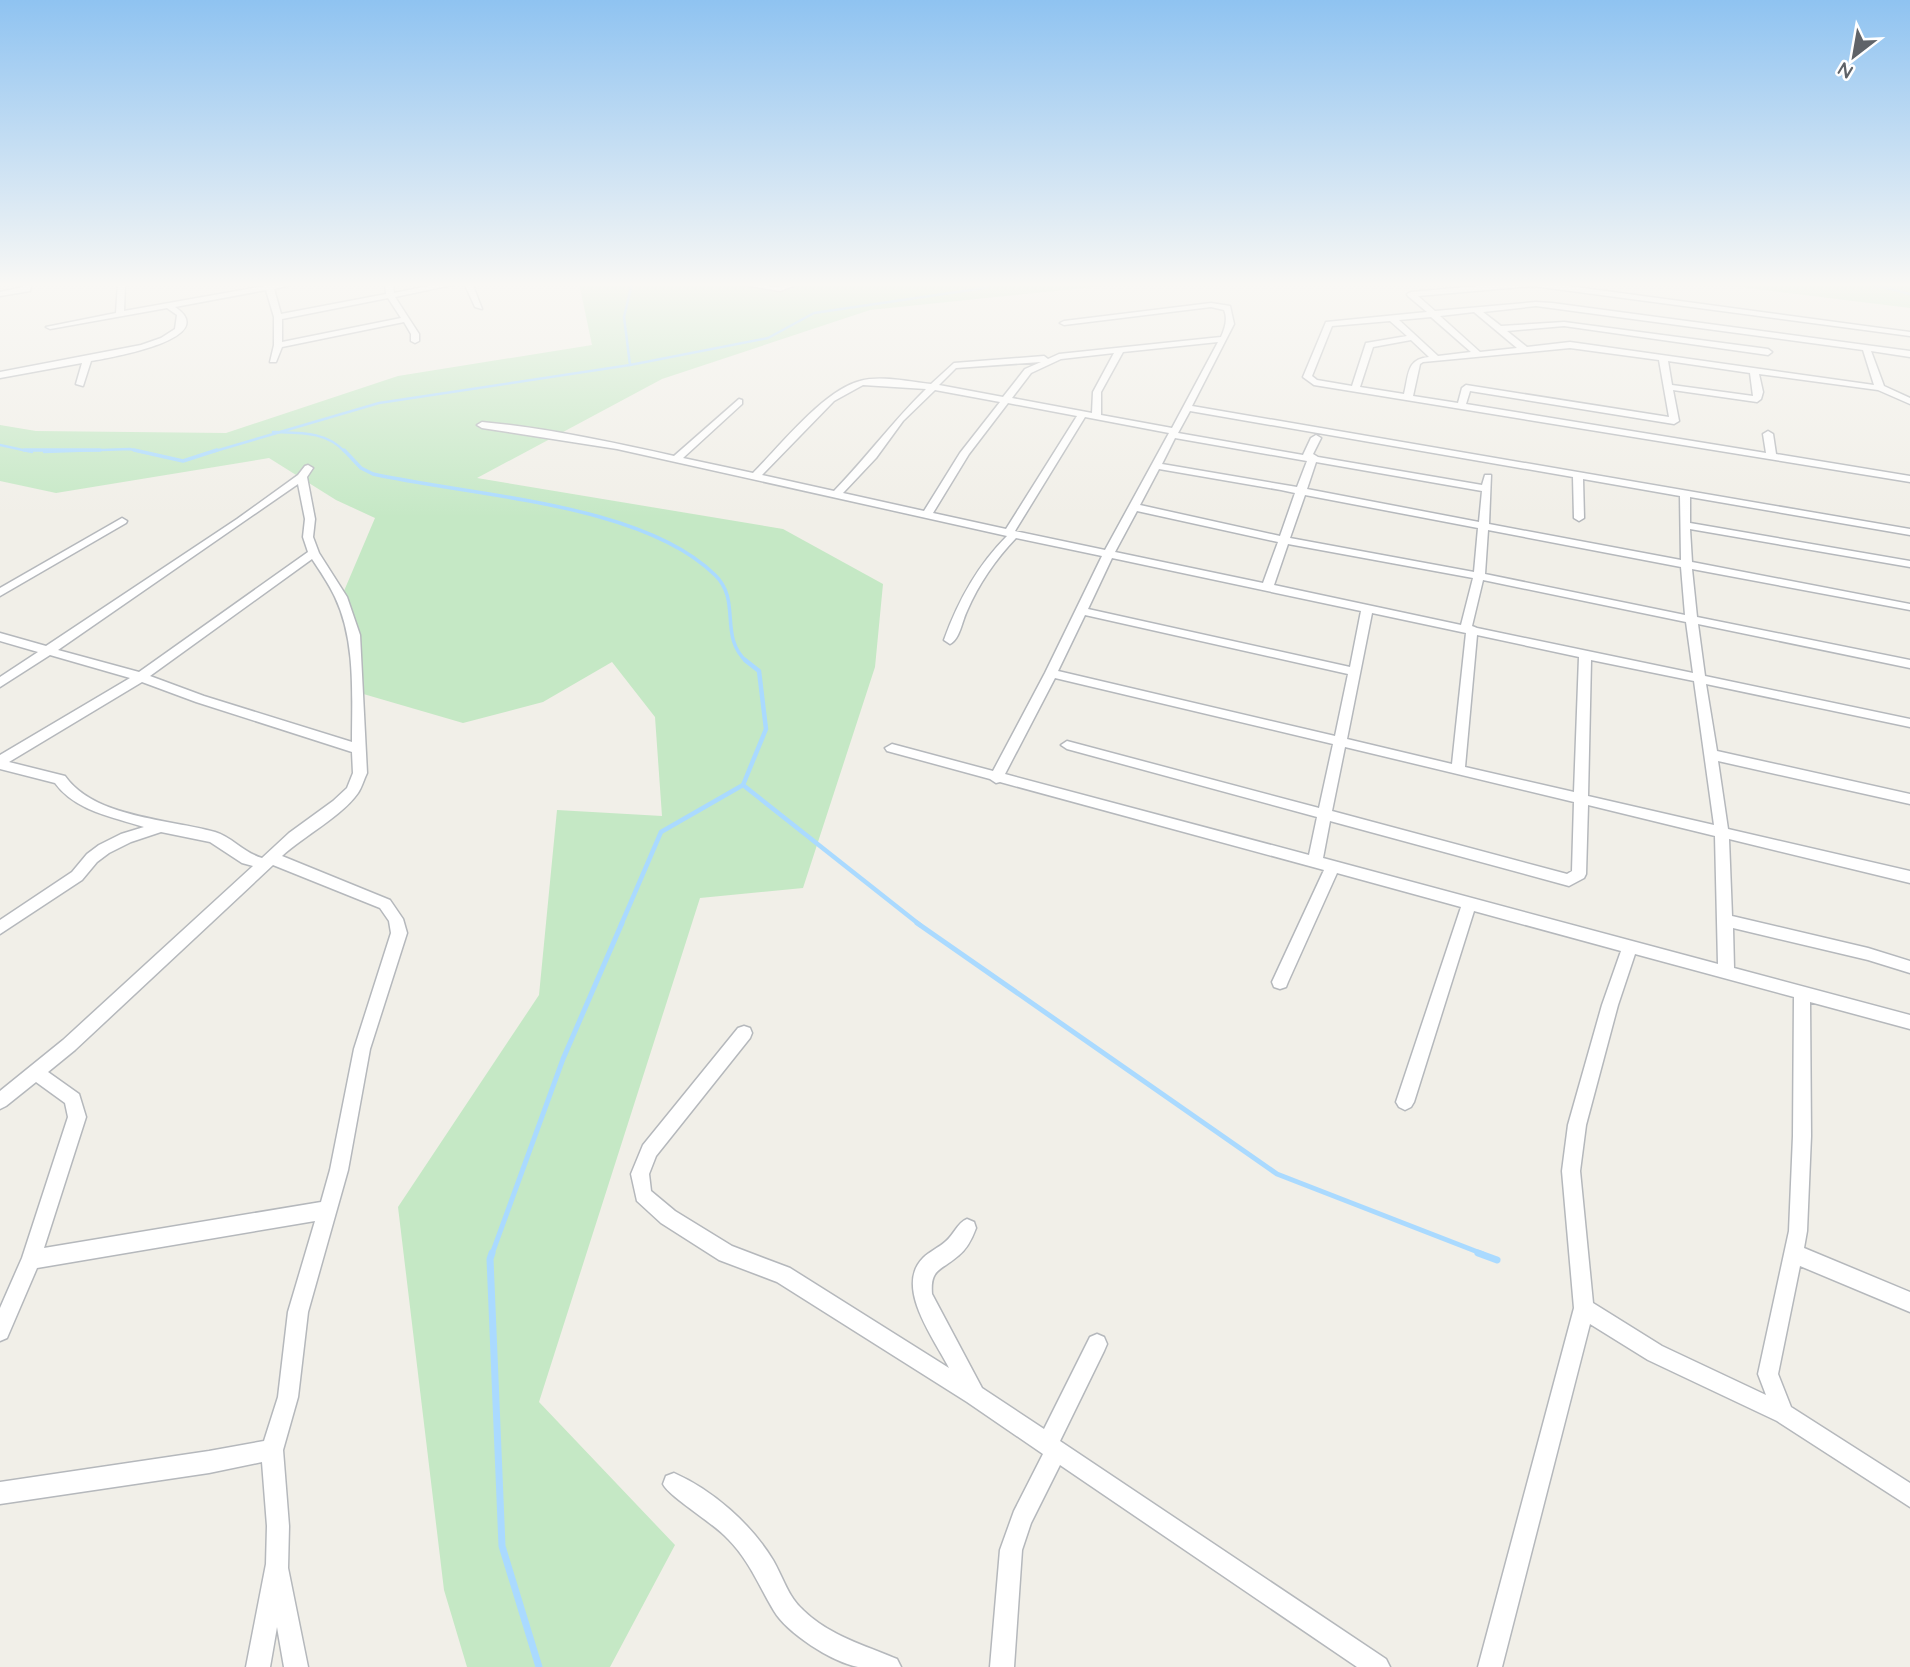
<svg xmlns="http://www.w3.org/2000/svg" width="1910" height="1667" font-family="Quicksand,sans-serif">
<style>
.green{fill:#c5e8c5}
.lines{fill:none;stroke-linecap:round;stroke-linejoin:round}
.stream-far4{stroke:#aadaff;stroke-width:2.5}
.stream-far3{stroke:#aadaff;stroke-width:3.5}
.stream-far2{stroke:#aadaff;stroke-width:4.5}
.stream-far1{stroke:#aadaff;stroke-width:5}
.stream{stroke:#aadaff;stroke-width:7}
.minor-casing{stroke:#b5b8bc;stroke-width:3}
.minor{fill:#fff;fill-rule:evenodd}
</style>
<rect width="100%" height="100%" fill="#f1efe8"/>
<!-- green -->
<g class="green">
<path d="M579,283h554l-263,27 -208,69 -185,99 306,51 100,55 -8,83 -72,221 -103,10 -161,504 136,143 -65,122h-143l-23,-77 -46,-383 141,-212 18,-185 105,6 -7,-99 -43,-55 -69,40 -80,21 -103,-30 -16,-102 31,-73 -39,-18 -67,-42 -213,35 -56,-12v-56l36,6 190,2 172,-57 194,-31z"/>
<path d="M1707,283h203v25z"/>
</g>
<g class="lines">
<!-- stream-far4 -->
<g class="stream-far4">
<path d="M1867,283l43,11"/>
<path d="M630,365l-6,-48 8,-34"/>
<path d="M273,432c27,1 53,-1 72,20"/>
<path d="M0,445l32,7"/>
<path d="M44,452l86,-3 12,3"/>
<path d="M212,452l167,-49 251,-38 138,-27 46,-25 170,-25 10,-5"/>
</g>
<!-- stream-far3 -->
<g class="stream-far3">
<path d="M24,450h76"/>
<path d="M134,450l49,11 34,-11"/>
<path d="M344,450l17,18 12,6c99,22 269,29 342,101 27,26 3,61 32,87"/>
</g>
<!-- stream-far2 -->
<g class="stream-far2">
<path d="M743,785l177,140"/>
<path d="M621,925l40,-93 82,-47 23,-56 -7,-58 -14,-11"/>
</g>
<!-- stream-far1 -->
<g class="stream-far1">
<path d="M917,923l360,251 206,80"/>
<path d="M492,1254l71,-195 59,-136"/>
</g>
<!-- stream -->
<g class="stream">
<path d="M492,1253l-2,6 12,287 37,121"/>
<path d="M1478,1253l19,7"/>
</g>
<!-- minor casing -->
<g class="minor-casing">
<g id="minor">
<path d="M23,283h8l-1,8 -30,5v-4l23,-5z"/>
<path d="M118,283l7,1 -1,27 141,-25 -1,-3h34l-24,6 7,25 105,-20 -1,-11h8l1,10 49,-10h18l-66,14 24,37v7l-4,2 -4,-2v-7l-7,-12 -122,25 -6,15h-6l4,-17v-28l-8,-27 -91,17c48,32 -68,51 -84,54l-8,25 -7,-2 6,-21 -82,15v-6l141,-27 20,-7 14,-9 2,-14 -10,-7 -117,21 -4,-2 70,-14zM388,298l13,20 -119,24v-23z"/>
<path d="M464,283h8l10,26 -7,-2z"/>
<path d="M732,283l47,4 10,-4h12l-21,8z"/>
<path d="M1512,283h34l364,49v4l-377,-50 -115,10 17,15 101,-9 16,1 358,48v6l-39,-6 13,35 26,12v6l-32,-14 -119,-16 4,18 -2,7 -4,3 -84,-12 6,31 -5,3 -204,-33 -4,13 300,49 -3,-19 5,-3 5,3 3,20 134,22v6l-596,-97 -11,-8 23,-55 101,-10 -19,-16 -1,-2 4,-2zM1536,306l327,44 11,35 -304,-43 -43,5 -20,-16 57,-5 204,29 4,-3 -4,-3 -204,-27 -63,4 -18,-14zM1474,312l43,36 -37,4 -40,-36zM1431,317l40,35 -33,4 -39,-36zM1390,321l17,15 -41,7 -14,43 -35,-6 -5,-4 20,-50zM1411,340l18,17c-23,2 -20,18 -25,37l-44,-7 13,-40zM1570,348l89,12 10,57 -203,-32 -4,3 -4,15 -45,-7 7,-32 3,-2zM1668,361l82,12 3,23 -81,-11z"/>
<path d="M1211,303l19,3 4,18 -42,82 718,123v6l-220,-38v26l220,38v6l-220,-38 2,33 218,42v6l-218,-41 5,48 213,43v8l-212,-44 7,52 205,43v8l-204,-43 11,67 193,43v10l-192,-43 10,68 182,42v12l-181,-44 3,77 136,32 42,13v12l-42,-13 -135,-32 1,40 176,47v14l-100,-27 1,134 -4,95 -3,17 106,44v20l-110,-46 -22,108 13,33 119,76v24l-133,-86 -129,-61 -58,-36 -88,343h-24l96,-359 -12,-137 6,-46 34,-120 19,-54 -147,-40 -60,191 -3,5 -6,3 -6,-3 -3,-5 65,-195 -124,-34 -49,109 -2,5 -6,2 -6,-2 -2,-5 52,-112 -324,-88 -4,1 -6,-4 -103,-28 -2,-3 7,-4 101,27 52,-98 57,-117 -86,-18c-20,21 -37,45 -49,73 -5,10 -7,28 -17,33l-6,-4c14,-39 33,-74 63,-104l-390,-87 -135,-21 -5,-3 5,-3c64,6 129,20 192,34l65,-57 3,1v4l-59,54 70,15c27,-27 71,-83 107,-92 21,-6 49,1 71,3l23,-21 90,-7 4,3 11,-5 162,-17c4,-9 7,-18 3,-27l-13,-3 -147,18 -4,-2 4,-2zM1218,342l-46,86 -71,-13v-23l22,-40zM1114,353l-21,39 -1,21 -80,-15 19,-25 30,-14zM1041,362l-16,7 -22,28 -64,-12 17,-17zM863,385l63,4c-33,32 -60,69 -92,102l-72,-16 72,-74zM935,390l65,12 -40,51 -36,58 -81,-18 33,-35 27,-37zM1008,403l69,13 -71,113 -73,-16 36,-59zM1190,411l383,66 1,41 5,3 5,-3 -1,-39 97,17 1,64 -192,-36 2,-49h-6l-3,10 -164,-28 -5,-3 8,-16 -5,-3 -5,3 -8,17 -125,-22zM1085,417l84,16 -64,117 -90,-19zM1175,438l132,23 -10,26 -135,-23zM1316,462l166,29 -3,31 -172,-33zM1159,469l122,21 14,3 -15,43 -140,-31zM1305,495l173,33 -4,44 -184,-34zM1137,511l141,31 -15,41 -148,-31zM1488,530l193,37 4,48 -200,-41zM1288,544l185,34 -12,47 -187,-40zM1112,558l249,53 -11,56 -262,-58zM1483,580l203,42 7,51 -216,-45 -5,-2zM1372,613l94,20 -14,131 -105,-25zM1085,615l263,59 -13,62 -277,-65zM1477,635l102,22 -5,135 -109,-25zM1591,660l103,21 20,144 -126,-29zM1055,678l278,66 -14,64 -252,-67 -6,4 6,4 250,68 -8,38 -304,-81zM1345,747l229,55 -2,69 -5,3 -235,-63zM1588,805l127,31 3,128 -395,-106 7,-37 239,65 15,-8 2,-4zM1635,954l159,43 -1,139 -4,95 -31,143 8,21 -104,-49 -69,-43 -13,-132 6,-46 32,-120z"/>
<path d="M308,465l5,3 -6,9 8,42 -2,18 6,16 28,44 13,38 7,138c-3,6 -5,14 -9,20 -16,23 -54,43 -76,63l108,44 13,19 4,14 -37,116 -22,121 -40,142 -10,85 -15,53 6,76 -1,42 20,99h-24l-7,-40 -7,40h-24l20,-103 1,-38 -5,-64 -53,11 -209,31v-22l209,-31 55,-10 14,-44 10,-85 27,-91 -278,47 -30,70 -7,3v-33l22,-50 46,-141 -3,-14 -29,-21 -30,24 -6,3v-18l63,-51 190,-174 -11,-3 -32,-21 -49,-10 -30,10 -22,11 -12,9 -15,18 -82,54v-14l72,-48 15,-18 12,-9 22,-11 23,-7c-31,-10 -69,-16 -89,-44l-55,-14v-14l130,-77 -80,-23 -50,32v-10l38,-25 -38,-11v-8l46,13 191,-127 61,-44 7,-9zM298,484l7,35 -2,18 5,15 -169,120 -81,-22zM312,559c8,12 17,25 23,38 21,44 17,98 17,145l-148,-46 -54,-20zM142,682l54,20 156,50 1,21 -6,15 -14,13 -44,32 -27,25c-18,-5 -30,-21 -47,-26 -46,-13 -120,-14 -150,-56l-56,-14zM273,865l107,43 9,13 2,12 -37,116 -24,121 -9,32 -277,46 42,-131 -7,-23 -31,-22 27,-22z"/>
<path d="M122,518l5,3 -1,2 -126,73v-8z"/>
<path d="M744,1026l6,2 2,5 -2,5 -94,118 -7,18 2,17 24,20 57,35 58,22 159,100c-14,-28 -55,-81 -26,-110 6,-6 15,-10 22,-16 9,-7 12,-19 22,-23l7,3 2,6c-4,11 -9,21 -18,28 -17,15 -28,12 -26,38l50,94 62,41 46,-92 7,-3 7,3 3,7 -3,7 -44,90 326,218 4,8h-33l-297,-202 -29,58 -9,27 -8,117h-24l10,-117 14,-39 29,-57 -76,-52 -190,-120 -58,-22 -58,-37 -24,-22 -6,-27 12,-29 95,-117z"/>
<path d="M674,1473c39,17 77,51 99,87 10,17 15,37 30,50 27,26 61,35 94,49l4,8c-14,0 -30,0 -43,0 -26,-5 -71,-34 -84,-56 -15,-25 -25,-51 -46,-72 -13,-15 -60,-43 -65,-55l3,-8z"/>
</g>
</g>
<!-- minor -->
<use href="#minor" class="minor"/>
</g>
<!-- sky -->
<linearGradient id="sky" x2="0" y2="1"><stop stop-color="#8fc3f1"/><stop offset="0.55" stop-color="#f9f8f5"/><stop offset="1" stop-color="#f9f8f5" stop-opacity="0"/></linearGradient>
<rect width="1910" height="517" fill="url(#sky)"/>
<!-- north arrow -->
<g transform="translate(1854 56) rotate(211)" stroke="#ffffff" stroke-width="5" paint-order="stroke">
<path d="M0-5L12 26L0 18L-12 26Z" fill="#5f6368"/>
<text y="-10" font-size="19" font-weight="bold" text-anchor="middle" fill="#5f6368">N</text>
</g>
</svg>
